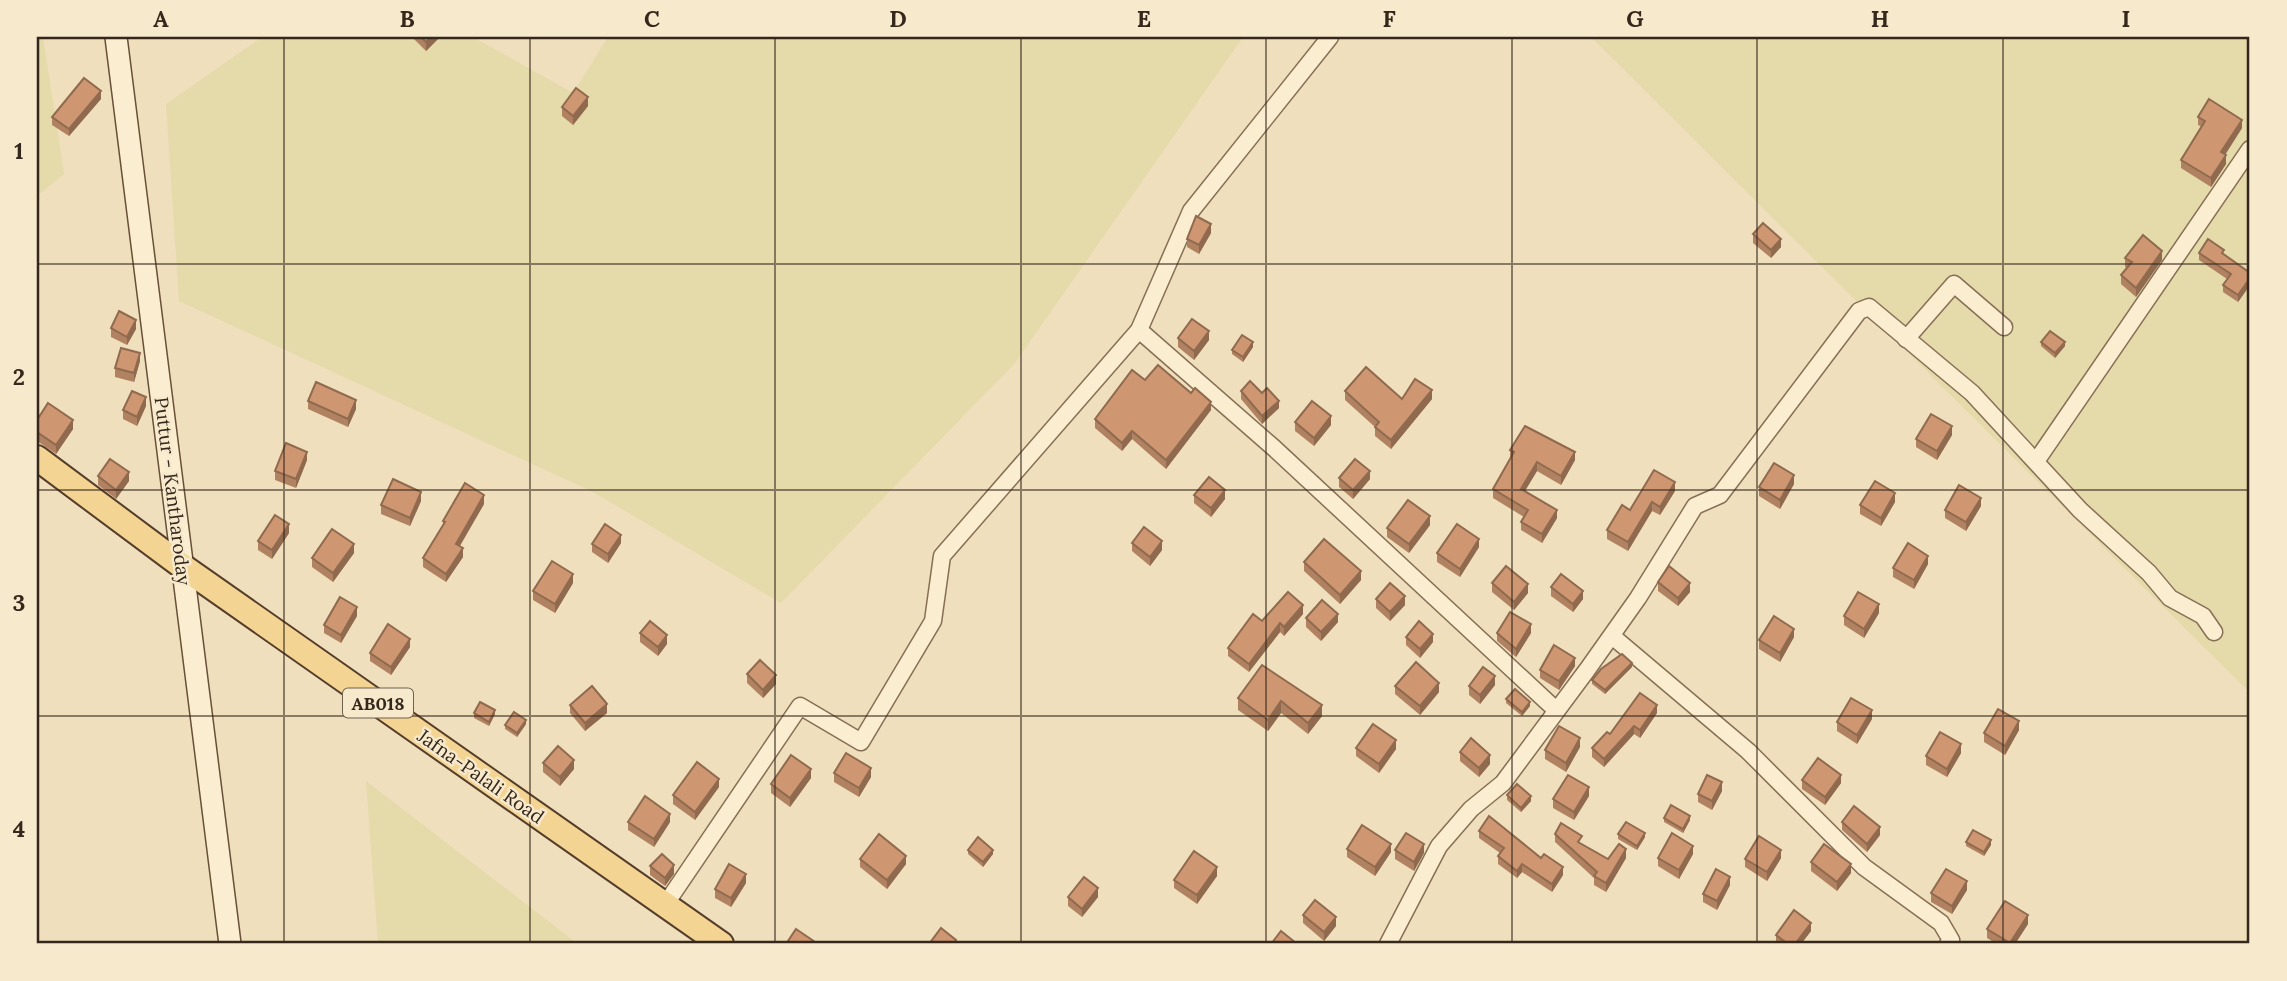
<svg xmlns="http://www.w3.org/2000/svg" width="2287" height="981" font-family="Lora,serif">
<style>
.farmland{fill:#e4daaa}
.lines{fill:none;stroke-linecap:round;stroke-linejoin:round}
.minor-casing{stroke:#876f56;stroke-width:19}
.secondary-casing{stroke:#685039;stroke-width:24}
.primary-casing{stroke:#543d2a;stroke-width:28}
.minor{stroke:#faedd0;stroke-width:16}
.secondary{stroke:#faedd0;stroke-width:21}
.primary{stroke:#f4d492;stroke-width:24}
.wall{fill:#b18261}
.shaded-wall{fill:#906a4f}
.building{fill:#ce9771;stroke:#906a4f;stroke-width:2}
.grid{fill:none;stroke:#35271b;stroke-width:2;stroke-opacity:0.55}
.labels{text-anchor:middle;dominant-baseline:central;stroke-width:5;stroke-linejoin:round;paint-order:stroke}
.shield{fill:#f6e9cc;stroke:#6f6150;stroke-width:2}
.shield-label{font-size:18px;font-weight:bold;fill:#35271b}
.street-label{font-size:19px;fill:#35271b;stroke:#f6e9cc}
.neatline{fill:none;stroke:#35271b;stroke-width:2.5}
.grid-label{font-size:23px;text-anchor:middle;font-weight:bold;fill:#35271b}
</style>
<rect width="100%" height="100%" fill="#efdfbc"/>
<!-- farmland -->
<g class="farmland">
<path d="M37,37h6l21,137 -27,22z"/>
<path d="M262,37h211l100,56 35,-56h635l-228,326 -234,240 -188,-111 -414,-191 -13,-197z"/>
<path d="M1591,37h659v656z"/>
<path d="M366,781l212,163h-200z"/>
</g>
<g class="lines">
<!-- minor casing -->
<g class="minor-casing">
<g id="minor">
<path d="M1139,330l135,118 282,262"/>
<path d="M1906,339l48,-55 50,43"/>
<path d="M2037,460l213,-311"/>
<path d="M1612,636l136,115 116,116 77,56 10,17 -3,4"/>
<path d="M665,905l135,-199 61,36 72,-121 9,-65 197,-226 52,-119 139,-174"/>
<path d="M1388,944l51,-98 32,-37 32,-26 84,-113 51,-72 57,-92 25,-11 139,-184 10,-4 103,86 108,117 69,63 21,25 33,18 11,16"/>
</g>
</g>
<!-- secondary casing -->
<g class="secondary-casing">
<path id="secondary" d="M116,37l114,907"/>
</g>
<!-- primary casing -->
<g class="primary-casing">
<path id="primary" d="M37,458l145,108 539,378"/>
</g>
<!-- minor -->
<use href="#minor" class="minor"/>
<!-- secondary -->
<use href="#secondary" class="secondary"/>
<!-- primary -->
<use href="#primary" class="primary"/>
</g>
<!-- wall -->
<g class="wall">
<path d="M412,37h28l-14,14z"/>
<path d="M101,99l-32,37 -17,-11v-8z"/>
<path d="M588,106l-15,19 -11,-9v-9z"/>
<path d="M2198,117l44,11 -17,27 1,9 -15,23 -30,-19v-8l21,-33 -4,-2z"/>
<path d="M1211,233l-12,21 -12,-7v-8z"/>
<path d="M1753,234l28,13 -10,11 -18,-15z"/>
<path d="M2199,253l25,1 26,19v12l-12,17 -15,-10v-7l4,-6 -28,-19z"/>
<path d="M2125,258l37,2 -26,37 -15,-13v-9l6,-7 -2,-1z"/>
<path d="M111,328l25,1 -9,16 -16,-8z"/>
<path d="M1178,338l31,2 -15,20 -16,-13z"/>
<path d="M2041,342l24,4 -10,12 -14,-12z"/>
<path d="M1253,347l-10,15 -11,-8v-4z"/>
<path d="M140,361l-6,21 -19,-5v-9z"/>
<path d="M1145,380l66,30 -45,59 -34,-30 -10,12 -27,-23v-9z"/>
<path d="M1241,391l38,17 -17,16 -21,-25z"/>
<path d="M1345,391l57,8h30l-41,50 -16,-13v-9l-30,-27z"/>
<path d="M308,401l48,8 -8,18 -40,-18z"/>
<path d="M146,406l-9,20 -14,-7v-9z"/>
<path d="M37,420l36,9 -17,25 -19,-13z"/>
<path d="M1295,422l36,3 -17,21 -19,-15z"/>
<path d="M1952,435l-15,25 -21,-13v-8z"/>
<path d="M1510,450l65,10 -14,25 -24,-14 -12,20 32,27 -15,25 -21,-13v-8l3,-5 -31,-19v-9l17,-30z"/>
<path d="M307,460l-11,28 -21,-8v-9z"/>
<path d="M98,476l31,5 -13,18 -18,-14z"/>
<path d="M1339,478l31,1 -17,20 -14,-12z"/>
<path d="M1794,484l-14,25 -21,-13v-9z"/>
<path d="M1675,491l-15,24 -8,-4 -24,40 -21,-12v-9l23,-20z"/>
<path d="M1194,495l31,4 -14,18 -17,-14z"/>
<path d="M421,501l-11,25 -29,-12v-9z"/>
<path d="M1895,502l-14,24 -21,-12v-9z"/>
<path d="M484,504l-24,42 3,11 -17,25 -23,-15v-9l20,-32v-5z"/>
<path d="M1981,506l-15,25 -21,-13v-8z"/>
<path d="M1430,525l-21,28 -22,-16v-9z"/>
<path d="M289,533l-17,26 -14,-9v-9z"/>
<path d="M621,543l-13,20 -16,-11v-8z"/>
<path d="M1132,543l30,7 -12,16 -18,-15z"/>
<path d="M1479,547l-19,30 -23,-15v-9z"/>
<path d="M354,553l-21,29 -21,-15v-9z"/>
<path d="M1304,562l57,18 -21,24 -36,-33z"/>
<path d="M1928,564l-14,25 -21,-12v-9z"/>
<path d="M1658,582l32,10 -12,14 -20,-15z"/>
<path d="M573,583l-18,30 -22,-13v-9z"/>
<path d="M1492,583l36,10 -14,17 -22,-18z"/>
<path d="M1551,587l32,12 -10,13 -22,-16z"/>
<path d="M1376,599l29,6 -15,16 -14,-13z"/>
<path d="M1879,613l-15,25 -20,-13v-9z"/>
<path d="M1303,614l-19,22 -4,-4 -31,40 -21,-16v-8l34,-27z"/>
<path d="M357,616l-16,27 -17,-10v-8z"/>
<path d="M1306,618l32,4 -17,19 -15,-14z"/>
<path d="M640,633l27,11 -9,12 -18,-14z"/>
<path d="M1497,633h34l-15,24 -19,-16z"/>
<path d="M1406,637l27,5 -13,16 -14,-13z"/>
<path d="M1794,637l-14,25 -21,-13v-9z"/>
<path d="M410,647l-19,28 -21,-14v-8z"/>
<path d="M1262,665l60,51 -14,18 -27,-21 -13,18 -30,-21v-12z"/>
<path d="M1575,666l-16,24 -19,-12v-8z"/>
<path d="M1632,667l-27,27 -13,-10v-4z"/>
<path d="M747,674l29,10 -13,14 -16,-15z"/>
<path d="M1495,685l-15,19 -11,-9v-9z"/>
<path d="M1395,686l44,6 -19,23 -25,-21z"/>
<path d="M1506,699l24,7 -8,10 -16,-13z"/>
<path d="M570,705l37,8 -22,18 -15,-18z"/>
<path d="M474,713l21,1 -6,12 -15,-8z"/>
<path d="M1657,713l-17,25 -6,-4 -30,33 -12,-10v-9l18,-14z"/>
<path d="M1872,719l-15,25 -20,-13v-9z"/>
<path d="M526,724l-9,13 -12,-8v-4z"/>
<path d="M2019,730l-14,25 -21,-13v-9z"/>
<path d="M1580,747l-14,25 -21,-13v-9z"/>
<path d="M1356,748l40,1 -17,24 -23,-17z"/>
<path d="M1460,752l30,12 -11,13 -19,-16z"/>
<path d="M1961,753l-14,24 -21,-12v-9z"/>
<path d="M543,763l31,6 -14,17 -17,-14z"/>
<path d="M834,773l37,4 -12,20 -25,-15z"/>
<path d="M811,778l-21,29 -19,-14v-9z"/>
<path d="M1802,780l39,3 -16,22 -23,-16z"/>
<path d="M719,787l-24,33 -22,-16v-9z"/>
<path d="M1722,791l-10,19 -14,-8v-8z"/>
<path d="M1507,795l24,6 -10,11 -14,-12z"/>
<path d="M1589,796l-15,24 -21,-12v-9z"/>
<path d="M1664,818l26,2 -7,13 -19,-11z"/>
<path d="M628,822h42l-16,25 -26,-17z"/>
<path d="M1842,822l38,13 -13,17 -25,-22z"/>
<path d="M1479,831l84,44 -11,17 -30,-20 -5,6 -19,-14v-8l2,-3 -21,-15z"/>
<path d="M1555,834l27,10 26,15 18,-1 -20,34 -12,-7v-7l-39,-36z"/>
<path d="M1618,834l27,3 -8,13 -19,-11z"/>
<path d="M1966,842l25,3 -7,11 -18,-10z"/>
<path d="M1347,849l44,3 -16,24 -28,-19z"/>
<path d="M968,850l25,4 -10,13 -15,-13z"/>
<path d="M1395,850l29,3 -10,18 -19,-12z"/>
<path d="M1693,854l-14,25 -21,-13v-8z"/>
<path d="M1781,858l-14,23 -22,-14v-8z"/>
<path d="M860,859l46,5 -19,25 -27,-22z"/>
<path d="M1811,862l40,11 -14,18 -26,-20z"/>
<path d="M650,866l24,8 -9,12 -15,-11z"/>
<path d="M1217,876l-20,28 -23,-16v-8z"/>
<path d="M746,883l-15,24 -16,-9v-9z"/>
<path d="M1730,885l-13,25 -14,-8v-8z"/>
<path d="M1967,890l-15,24 -21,-12v-9z"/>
<path d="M1068,897h30l-16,20 -14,-11z"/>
<path d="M1303,915l33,11 -12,15 -21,-18z"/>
<path d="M2028,924l-13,20h-18l-10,-6v-9z"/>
<path d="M1811,931l-10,13h-25v-9z"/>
</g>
<!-- shaded-wall -->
<g class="shaded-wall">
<path d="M431,37h9l-14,14v-9z"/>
<path d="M101,91v8l-32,37v-7z"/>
<path d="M588,97v9l-15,19v-9z"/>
<path d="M2242,120v8l-21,33v-9z"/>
<path d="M2226,155v9l-15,23v-9z"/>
<path d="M1211,224v9l-12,21v-9z"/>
<path d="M1781,239v8l-10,11v-8z"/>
<path d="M2162,251v9l-26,37v-9z"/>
<path d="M2250,278v7l-12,17v-7z"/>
<path d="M136,320v9l-9,16v-8z"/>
<path d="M1209,331v9l-15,20v-9z"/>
<path d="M1253,342v5l-10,15v-5z"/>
<path d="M2065,342v4l-10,12v-5z"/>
<path d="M140,353v8l-6,21v-9z"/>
<path d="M1432,390v9l-41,50v-9z"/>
<path d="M146,397v9l-9,20v-9z"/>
<path d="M356,400v9l-8,18v-8z"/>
<path d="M1279,401v7l-17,16v-8z"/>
<path d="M1211,402v8l-45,59v-9z"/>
<path d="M1331,416v9l-17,21v-8z"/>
<path d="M73,420v9l-17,25v-9z"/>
<path d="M1952,426v9l-15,25v-9z"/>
<path d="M1132,431v8l-10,12v-8z"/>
<path d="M307,452v8l-11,28v-9z"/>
<path d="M1575,452v8l-14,25v-9z"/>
<path d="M1537,462v9l-16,26v-8z"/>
<path d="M1370,471v8l-17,20v-9z"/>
<path d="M129,472v9l-13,18v-9z"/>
<path d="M1794,475v9l-14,25v-9z"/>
<path d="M1675,482v9l-15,24v-8z"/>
<path d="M1225,490v9l-14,18v-9z"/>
<path d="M421,492v9l-11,25v-8z"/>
<path d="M1895,493v9l-14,24v-8z"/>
<path d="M484,495v9l-28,48v-8z"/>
<path d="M1981,498v8l-15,25v-9z"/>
<path d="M1652,502v9l-24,40v-9z"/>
<path d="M1557,510v8l-15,25v-9z"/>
<path d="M1430,516v9l-21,28v-9z"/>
<path d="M289,524v9l-17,26v-9z"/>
<path d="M621,535v8l-13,20v-9z"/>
<path d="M1479,539v8l-19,30v-8z"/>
<path d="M1162,541v9l-12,16v-9z"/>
<path d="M354,544v9l-21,29v-9z"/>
<path d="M463,548v9l-17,25v-8z"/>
<path d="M1928,556v8l-14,25v-9z"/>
<path d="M1361,571v9l-21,24v-9z"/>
<path d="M573,574v9l-18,30v-9z"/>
<path d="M1690,583v9l-12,14v-8z"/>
<path d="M1528,584v9l-14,17v-8z"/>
<path d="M1583,591v8l-10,13v-8z"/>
<path d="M1405,596v9l-15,16v-9z"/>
<path d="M1879,604v9l-15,25v-9z"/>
<path d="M1303,605v9l-19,22v-9z"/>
<path d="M357,607v9l-16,27v-8z"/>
<path d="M1338,614v8l-17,19v-9z"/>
<path d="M1280,623v9l-31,40v-8z"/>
<path d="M1531,624v9l-15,24v-8z"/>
<path d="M1794,629v8l-14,25v-9z"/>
<path d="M1433,634v8l-13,16v-9z"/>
<path d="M667,635v9l-9,12v-9z"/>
<path d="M410,639v8l-19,28v-8z"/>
<path d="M1575,658v8l-16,24v-9z"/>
<path d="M1632,663v4l-27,27v-4z"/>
<path d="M776,675v9l-13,14v-8z"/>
<path d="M1495,676v9l-15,19v-9z"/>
<path d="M1439,683v9l-19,23v-9z"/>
<path d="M1281,701v12l-13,18v-11z"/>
<path d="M1530,702v4l-8,10v-4z"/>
<path d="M607,704v9l-22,18v-8z"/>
<path d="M1322,705v11l-14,18v-11z"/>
<path d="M1657,705v8l-17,25v-8z"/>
<path d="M495,710v4l-6,12v-4z"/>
<path d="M1872,710v9l-15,25v-9z"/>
<path d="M526,720v4l-9,13v-4z"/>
<path d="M2019,721v9l-14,25v-9z"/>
<path d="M1634,726v8l-30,33v-8z"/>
<path d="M1580,738v9l-14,25v-9z"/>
<path d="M1396,740v9l-17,24v-9z"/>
<path d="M1961,744v9l-14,24v-8z"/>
<path d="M1490,755v9l-11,13v-9z"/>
<path d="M574,760v9l-14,17v-9z"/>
<path d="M871,768v9l-12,20v-9z"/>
<path d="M811,769v9l-21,29v-9z"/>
<path d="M1841,775v8l-16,22v-8z"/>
<path d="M719,779v8l-24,33v-8z"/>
<path d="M1722,782v9l-10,19v-9z"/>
<path d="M1589,787v9l-15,24v-8z"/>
<path d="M1531,796v5l-10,11v-4z"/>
<path d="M670,814v8l-16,25v-8z"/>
<path d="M1690,816v4l-7,13v-4z"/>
<path d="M1880,827v8l-13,17v-8z"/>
<path d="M1645,833v4l-8,13v-4z"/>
<path d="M1991,840v5l-7,11v-4z"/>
<path d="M1391,844v8l-16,24v-9z"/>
<path d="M1424,844v9l-10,18v-9z"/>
<path d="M1693,846v8l-14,25v-9z"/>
<path d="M1626,849v9l-20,34v-9z"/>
<path d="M993,850v4l-10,13v-5z"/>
<path d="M1781,850v8l-14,23v-9z"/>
<path d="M906,856v8l-19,25v-9z"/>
<path d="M1522,864v8l-5,6v-7z"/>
<path d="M1851,864v9l-14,18v-9z"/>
<path d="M674,865v9l-9,12v-8z"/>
<path d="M1217,867v9l-20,28v-9z"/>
<path d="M1563,867v8l-11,17v-8z"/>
<path d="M746,874v9l-15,24v-9z"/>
<path d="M1730,877v8l-13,25v-9z"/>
<path d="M1967,881v9l-15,24v-8z"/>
<path d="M1098,888v9l-16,20v-8z"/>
<path d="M2028,915v9l-13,20h-5z"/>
<path d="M1336,917v9l-12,15v-9z"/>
<path d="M1811,923v8l-10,13h-6z"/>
</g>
<!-- building -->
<g class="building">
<path d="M421,37h10l-5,5z"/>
<path d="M84,78l17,13 -32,38 -17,-12z"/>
<path d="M576,88l12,9 -15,19 -11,-9z"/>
<path d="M2209,99l33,21 -21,32 5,3 -15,23 -30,-18 24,-39 -7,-4z"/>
<path d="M1196,216l15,8 -12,21 -12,-6z"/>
<path d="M1763,223l18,16 -10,11 -18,-16z"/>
<path d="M2143,235l19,16 -26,37 -15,-13 11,-13 -7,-4z"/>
<path d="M2208,239l16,11 -2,3 28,20v5l-12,17 -15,-10 8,-11 -32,-21z"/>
<path d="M119,311l17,9 -9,17 -16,-9z"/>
<path d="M1192,319l17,12 -15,20 -16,-13z"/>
<path d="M2050,331l15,11 -10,11 -14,-11z"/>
<path d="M1242,335l11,7 -10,15 -11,-7z"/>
<path d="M121,348l19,5 -6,20 -19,-5z"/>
<path d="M1158,365l33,28 4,-5 16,14 -45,58 -34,-29 -10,12 -27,-24 37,-49 13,10z"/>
<path d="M1366,367l36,32 13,-20 17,11 -41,50 -16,-13 4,-5 -34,-31z"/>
<path d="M1250,381l12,12 5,-5 12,13 -17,15 -21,-25z"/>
<path d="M316,382l40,18 -8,19 -40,-18z"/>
<path d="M132,391l14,6 -9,20 -14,-7z"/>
<path d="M1312,401l19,15 -17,22 -19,-16z"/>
<path d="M48,403l25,17 -17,25 -19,-13v-12z"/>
<path d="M1931,414l21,12 -15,25 -21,-12z"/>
<path d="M1525,426l50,26 -14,24 -24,-14 -16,27 36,21 -15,24 -21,-12 7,-12 -35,-21 21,-37 -4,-2z"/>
<path d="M286,443l21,9 -11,27 -21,-8z"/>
<path d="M110,459l19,13 -13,18 -18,-14z"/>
<path d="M1355,459l15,12 -17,19 -14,-12z"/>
<path d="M1774,463l20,12 -14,25 -21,-13z"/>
<path d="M1654,470l21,12 -15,25 -8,-5 -24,40 -21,-12 15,-25 8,5z"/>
<path d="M1209,477l16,13 -14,18 -17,-13z"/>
<path d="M393,479l28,13 -11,26 -29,-13z"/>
<path d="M1875,481l20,12 -14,25 -21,-13z"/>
<path d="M465,483l19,12 -28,49 7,4 -17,26 -23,-16 22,-36 -2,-1z"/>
<path d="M1959,485l22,13 -15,24 -21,-12z"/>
<path d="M1408,500l22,16 -21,28 -22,-16z"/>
<path d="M275,515l14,9 -17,26 -14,-9z"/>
<path d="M605,524l16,11 -13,19 -16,-10z"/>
<path d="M1457,524l22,15 -19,30 -23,-16z"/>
<path d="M1144,527l18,14 -12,16 -18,-14z"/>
<path d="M332,529l22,15 -21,29 -21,-15z"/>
<path d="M1324,539l37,32 -21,24 -36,-33z"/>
<path d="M1908,543l20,13 -14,24 -21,-12z"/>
<path d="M552,561l21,13 -18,30 -22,-13z"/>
<path d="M1506,566l22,18 -14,18 -22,-19z"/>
<path d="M1669,566l21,17 -12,15 -20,-16z"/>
<path d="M1561,574l22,17 -10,13 -22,-17z"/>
<path d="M1390,583l15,13 -15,16 -14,-13z"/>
<path d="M1288,592l15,13 -19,22 -4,-4 -31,41 -21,-16 25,-34 9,7z"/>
<path d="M1858,592l21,12 -15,25 -20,-13z"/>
<path d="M340,597l17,10 -16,28 -17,-10z"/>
<path d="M1322,600l16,14 -17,18 -15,-14z"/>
<path d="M1510,612l21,12 -15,25 -19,-16z"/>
<path d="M1774,616l20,13 -14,24 -21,-13z"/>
<path d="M650,621l17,14 -9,12 -18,-14z"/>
<path d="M1419,621l14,13 -13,15 -14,-12z"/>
<path d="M388,624l22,15 -19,28 -21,-14z"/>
<path d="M1554,645l21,13 -16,23 -19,-11z"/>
<path d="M1622,654l10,9 -27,27 -13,-10 9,-11z"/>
<path d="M760,660l16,15 -13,15 -16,-16z"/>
<path d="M1416,662l23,21 -19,23 -25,-20z"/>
<path d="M1262,665l60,40 -14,18 -27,-22 -13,19 -30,-22z"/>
<path d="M1483,667l12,9 -15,19 -11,-9z"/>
<path d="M592,686l15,18 -22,19 -15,-18z"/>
<path d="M1515,689l15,13 -8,10 -16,-13z"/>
<path d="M1640,693l17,12 -17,25 -6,-4 -30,33 -12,-11 15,-16 3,2z"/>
<path d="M1851,698l21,12 -15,25 -20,-13z"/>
<path d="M480,702l15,8 -6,12 -15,-9z"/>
<path d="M1998,709l21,12 -14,25 -21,-13z"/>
<path d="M514,712l12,8 -9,13 -12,-8z"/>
<path d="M1373,724l23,16 -17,24 -23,-16z"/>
<path d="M1559,726l21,12 -14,25 -21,-13z"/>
<path d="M1940,732l21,12 -14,25 -21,-13z"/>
<path d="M1471,738l19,17 -11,13 -19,-16z"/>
<path d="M558,746l16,14 -14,17 -17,-14z"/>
<path d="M846,753l25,15 -12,20 -25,-15z"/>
<path d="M791,755l20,14 -21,29 -19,-14z"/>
<path d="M1818,758l23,17 -16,22 -23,-17z"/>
<path d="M697,762l22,17 -24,33 -22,-17z"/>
<path d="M1568,775l21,12 -15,25 -21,-13z"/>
<path d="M1707,775l15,7 -10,19 -14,-7z"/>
<path d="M1517,784l14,12 -10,12 -14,-13z"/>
<path d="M645,796l25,18 -16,25 -26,-17z"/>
<path d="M1671,805l19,11 -7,13 -19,-11z"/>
<path d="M1854,806l26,21 -13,17 -25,-22z"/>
<path d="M1489,816l52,42 3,-4 19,13 -11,17 -30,-20 -5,7 -19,-15 6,-8 -25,-17z"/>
<path d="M1626,822l19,11 -8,13 -19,-12z"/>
<path d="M1561,823l21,13 -4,6 30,17 11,-15 7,5 -20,34 -12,-7 3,-4 -42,-38z"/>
<path d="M1362,825l29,19 -16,23 -28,-18z"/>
<path d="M1973,830l18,10 -7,12 -18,-10z"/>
<path d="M1406,833l18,11 -10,18 -19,-12z"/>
<path d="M1672,833l21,13 -14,24 -21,-12z"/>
<path d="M879,834l27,22 -19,24 -27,-21z"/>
<path d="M1759,836l22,14 -14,22 -22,-13z"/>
<path d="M978,837l15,13 -10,12 -15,-12z"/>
<path d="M1824,844l27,20 -14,18 -26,-20z"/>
<path d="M1194,851l23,16 -20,28 -23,-15z"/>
<path d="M662,854l12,11 -9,13 -15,-12z"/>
<path d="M729,864l17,10 -15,24 -16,-9z"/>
<path d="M1716,869l14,8 -13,24 -14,-7z"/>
<path d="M1946,869l21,12 -15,25 -21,-13z"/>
<path d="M1084,877l14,11 -16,21 -14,-12z"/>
<path d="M1315,900l21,17 -12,15 -21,-17z"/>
<path d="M2005,901l23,14 -18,28 -23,-14z"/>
<path d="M1794,910l17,13 -16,21h-7l-12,-9z"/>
<path d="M941,928l15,12 -3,4h-24z"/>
<path d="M796,929l22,15h-32z"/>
<path d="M1281,931l15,12 -1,1h-24z"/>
</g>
<!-- grid -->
<path class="grid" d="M284,37v907M530,37v907M775,37v907M1021,37v907M1266,37v907M1512,37v907M1757,37v907M2003,37v907M37,264h2213M37,490h2213M37,716h2213"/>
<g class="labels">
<!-- shield labels -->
<rect class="shield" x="343" y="688.5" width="70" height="29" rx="5"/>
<g class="shield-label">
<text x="378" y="703">AB018</text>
</g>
<!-- street labels -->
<g class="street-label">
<text transform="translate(173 491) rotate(83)">Puttur - Kantharoday</text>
<text transform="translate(481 776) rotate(35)">Jafna-Palali Road</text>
</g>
</g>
<!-- border -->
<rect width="2287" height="981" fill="none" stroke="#f6e9cc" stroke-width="77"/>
<rect x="38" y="38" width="2210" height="904" class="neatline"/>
<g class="grid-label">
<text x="161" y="27">A</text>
<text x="407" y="27">B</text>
<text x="652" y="27">C</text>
<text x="898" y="27">D</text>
<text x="1144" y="27">E</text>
<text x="1389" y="27">F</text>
<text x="1635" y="27">G</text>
<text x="1880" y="27">H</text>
<text x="2126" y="27">I</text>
<text x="19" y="159">1</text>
<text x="19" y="385">2</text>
<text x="19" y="611">3</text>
<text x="19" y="837">4</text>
</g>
</svg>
